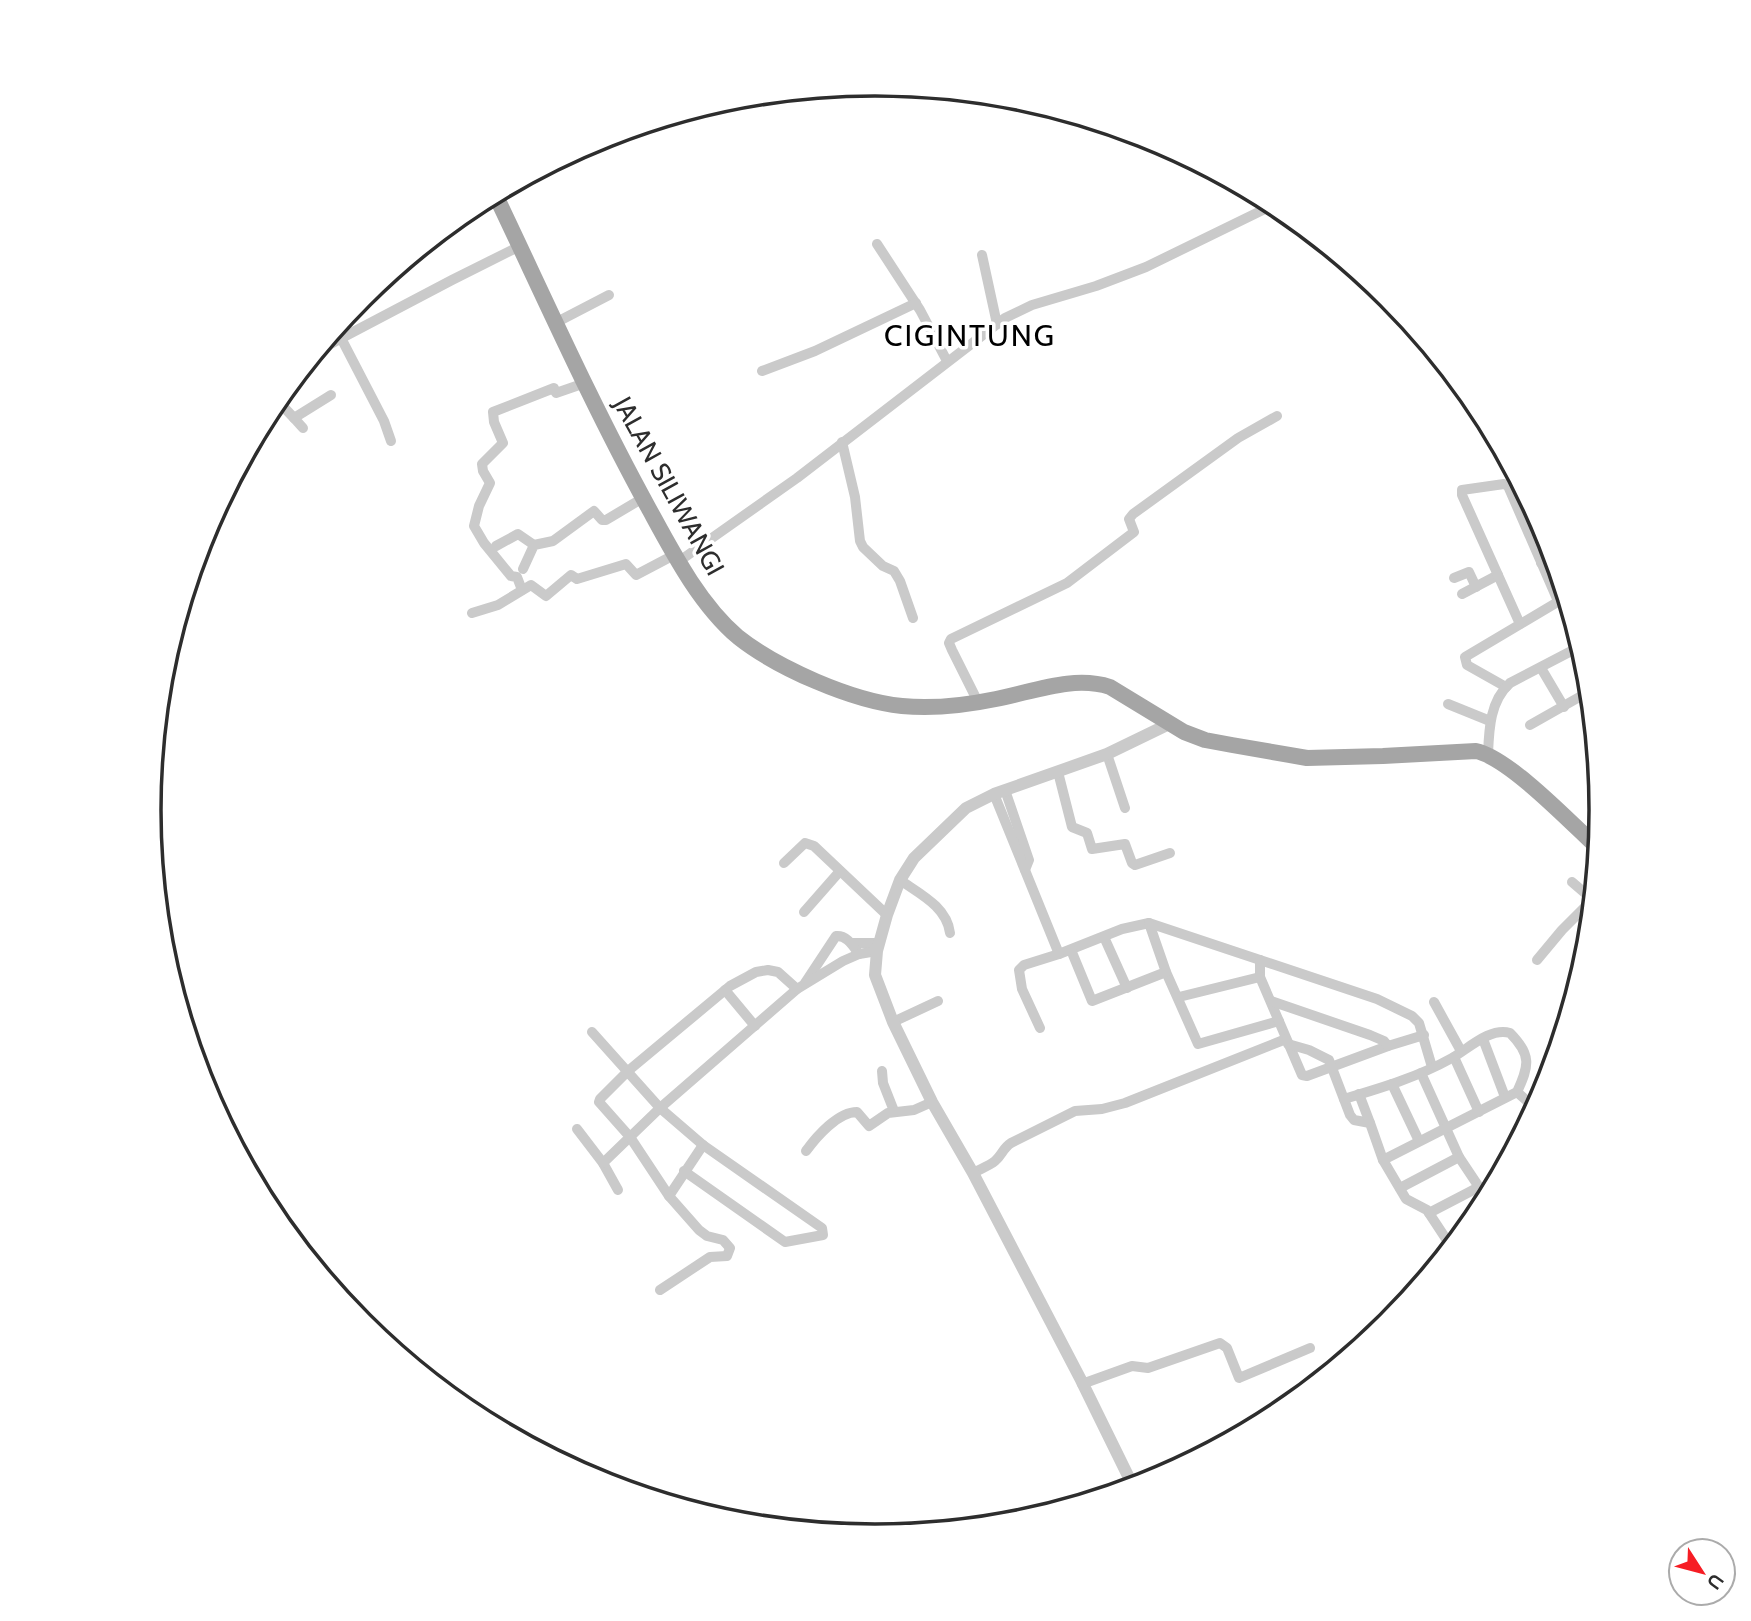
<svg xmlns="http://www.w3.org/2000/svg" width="1751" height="1621" font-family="Cabin,sans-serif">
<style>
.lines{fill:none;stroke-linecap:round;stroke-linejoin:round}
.minor{stroke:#cacaca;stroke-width:10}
.tertiary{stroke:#cacaca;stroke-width:12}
.primary{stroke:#a5a5a5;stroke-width:16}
.labels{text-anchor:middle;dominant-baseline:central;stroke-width:7;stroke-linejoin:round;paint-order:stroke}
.street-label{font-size:26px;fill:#2d2d2d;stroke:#fff}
.quarter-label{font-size:30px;letter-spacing:2px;fill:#000;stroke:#fff}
.rim{fill:none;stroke:#2d2d2d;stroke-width:3.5}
</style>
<rect width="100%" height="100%" fill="#fff"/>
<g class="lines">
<!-- minor -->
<g class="minor">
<path d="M877,244l43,66 27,51"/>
<path d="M982,255l15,69"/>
<path d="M557,322l52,-27"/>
<path d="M341,338l43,83 7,20"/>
<path d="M317,351l135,-71 68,-34"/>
<path d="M762,371l53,-20 101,-48"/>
<path d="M277,400l17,18"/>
<path d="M303,428l-9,-10 37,-23"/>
<path d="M842,442l13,55 5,44 3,6 20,19 11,5 6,10 13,37"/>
<path d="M496,546l22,-12 16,11"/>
<path d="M678,562l119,-84 208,-160 27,-13 64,-19 50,-19 129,-63"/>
<path d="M1541,563l14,-3"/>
<path d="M523,569l11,-24 19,-4 41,-30 8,9h4l37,-22"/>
<path d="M1454,578l15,-6 7,15"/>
<path d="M522,590l-5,-13 -6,-1 -27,-33 -10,-17 5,-20 11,-23 -7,-12 -1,-7 21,-21 -9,-21 -1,-10 61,-24 2,5 29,-10"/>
<path d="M1462,594l36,-19"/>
<path d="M472,613l26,-8 33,-20 15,11 25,-21 6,4 49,-15 10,11 38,-20"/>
<path d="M1520,624l-58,-129v-5l42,-6 4,2 50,115"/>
<path d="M1541,668l23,39"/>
<path d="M1506,687l-39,-22 -2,-8 101,-60"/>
<path d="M978,702l-26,-52 -3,-7 2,-4 116,-56 67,-51 -5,-13 4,-5 105,-76 39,-22"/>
<path d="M1448,704l42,17"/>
<path d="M1530,725l60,-34"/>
<path d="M1107,754l18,54"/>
<path d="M1488,754c1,-25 2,-53 22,-71l71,-37"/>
<path d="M1058,772l14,55 15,6 5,16 33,-5 7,19 3,2 35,-12"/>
<path d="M1005,790l24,70 -4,10"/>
<path d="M994,794l65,160 63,-25 27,-6 228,76 35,17 7,7 13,44"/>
<path d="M784,863l21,-20 9,3 73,69"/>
<path d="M900,880c20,14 47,27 50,53"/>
<path d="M1572,882l21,18"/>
<path d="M804,912l36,-41"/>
<path d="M1149,923l17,49 32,72 81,-23"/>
<path d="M1104,937l23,51"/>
<path d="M852,943h27"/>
<path d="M1071,950l21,51 74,-29"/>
<path d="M1260,960v17l42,98 5,1 81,-30"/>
<path d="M1537,960l25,-30 31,-31"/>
<path d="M805,983l31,-47c11,-1 17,10 23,18"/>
<path d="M725,990l30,36"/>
<path d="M1179,997l81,-20"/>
<path d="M1271,1001l99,34 14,6 4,5 36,-11"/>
<path d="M1434,1002l27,49"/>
<path d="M893,1022l45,-21"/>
<path d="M1040,1028l-18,-39 -3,-19 5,-5 35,-11"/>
<path d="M592,1032l68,76 43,37 119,83 1,7 -38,7 -101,-71"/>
<path d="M1483,1039l22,58"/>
<path d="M1288,1044l21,6 20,10 21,55 4,5 16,3 13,37 23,39 21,11 25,38"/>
<path d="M1454,1057l25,55"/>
<path d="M882,1071l1,12 11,28"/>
<path d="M1421,1073l38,84 28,42"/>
<path d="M1392,1084l27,57"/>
<path d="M1517,1092l19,17"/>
<path d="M1359,1094l11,29"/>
<path d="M1344,1099c37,-11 74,-22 108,-41 16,-9 38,-31 58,-25 22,22 19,33 7,59l-134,68"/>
<path d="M577,1129l26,34 15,27"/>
<path d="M806,1151c11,-15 32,-39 51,-39l12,14 19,-13 26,-3 18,-8"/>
<path d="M603,1163l57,-55 137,-119 46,-28 16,-7 18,-3"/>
<path d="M973,1173c7,-4 16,-7 22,-12 7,-6 8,-13 16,-18l64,-32 27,-2 23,-6 161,-64"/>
<path d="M1400,1188l59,-31"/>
<path d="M669,1196l34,-51"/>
<path d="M1429,1213l50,-26"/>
<path d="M660,1290l50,-33 17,-1 3,-8 -7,-8 -16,-4 -8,-6 -30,-34 -39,-59 -31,-35 1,-3 28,-28 102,-85 26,-14 12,-2 10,2 19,17"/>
<path d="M1082,1384l50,-18 16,2 72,-25 7,5 12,30 71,-30"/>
</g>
<!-- tertiary -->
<path class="tertiary" d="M1134,1488l-53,-108 -108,-207 -41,-71 -39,-80 -18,-47 2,-24 10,-36 13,-35 14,-22 52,-50 28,-14 113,-40 62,-30"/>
<!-- primary -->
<path class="primary" d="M495,194c50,105 97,211 153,313 24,44 51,97 90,130 39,31 114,64 164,69 30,3 65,-1 94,-7 37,-7 77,-24 114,-12l74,45 21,8 27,5 75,13 76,-2 93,-5c33,7 95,72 122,97"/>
</g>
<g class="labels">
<!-- street labels -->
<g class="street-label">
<text transform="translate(669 486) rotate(61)">JALAN SILIWANGI</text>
</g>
<!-- quarter labels -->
<g class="quarter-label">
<text x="970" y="335">CIGINTUNG</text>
</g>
</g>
<!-- crop -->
<path d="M0 0H1751V1621H0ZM161 810a714 714 0 1 1 1428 0a714 714 0 1 1-1428 0Z" fill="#fff" fill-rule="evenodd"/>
<path class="rim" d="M161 810a714 714 0 1 1 1428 0a714 714 0 1 1-1428 0Z"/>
<!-- north arrow -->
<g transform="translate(1702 1572) rotate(126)"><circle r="33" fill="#ffffff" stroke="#ababab" stroke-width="2"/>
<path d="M0-5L12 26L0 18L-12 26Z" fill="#f61d24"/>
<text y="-10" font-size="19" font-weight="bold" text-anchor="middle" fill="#2d2d2d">U</text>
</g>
</svg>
